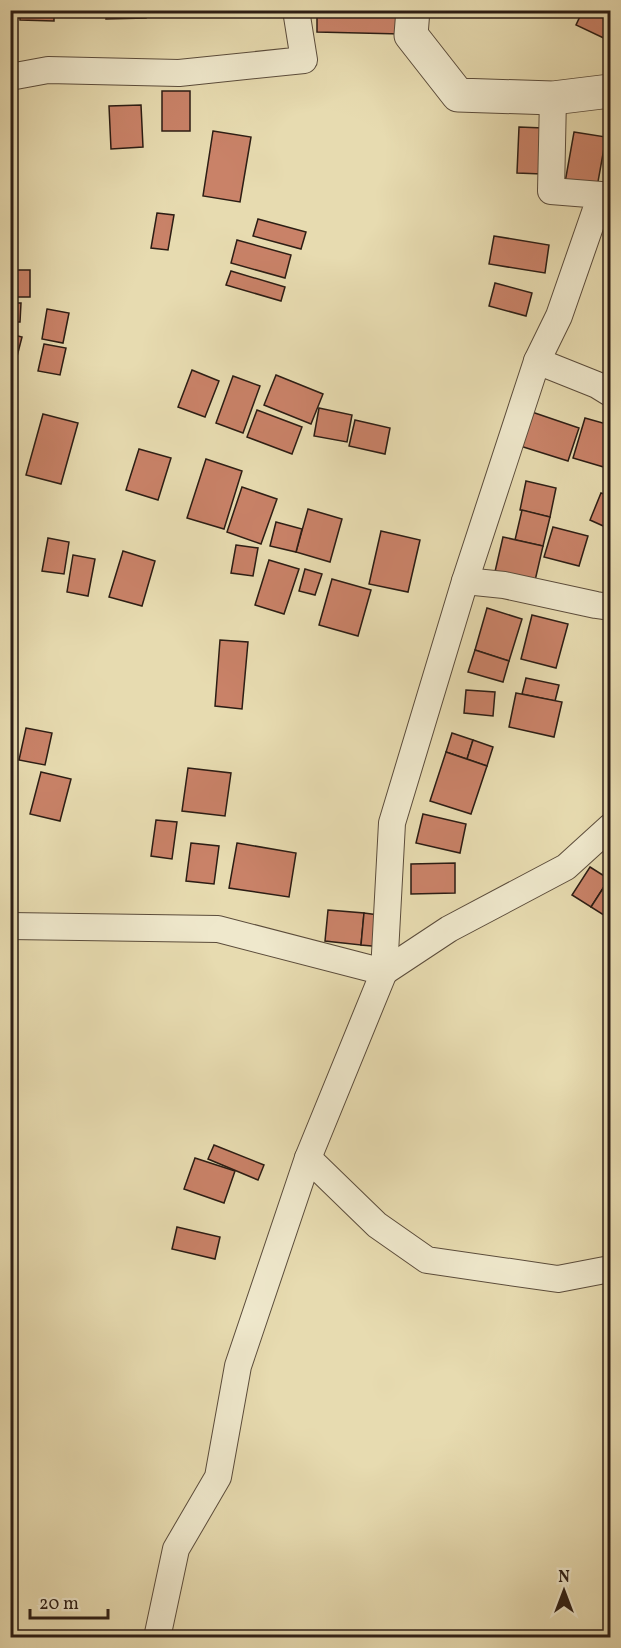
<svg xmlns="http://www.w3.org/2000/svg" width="621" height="1648" font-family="Vollkorn,serif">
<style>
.building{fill:#c98268;stroke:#2c1d14;stroke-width:1.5}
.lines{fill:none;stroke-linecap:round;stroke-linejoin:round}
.minor-casing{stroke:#5b4c3b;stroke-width:28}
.tertiary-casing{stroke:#5b4c3b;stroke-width:35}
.minor{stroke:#efe8cc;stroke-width:26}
.tertiary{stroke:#efe8cc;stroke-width:33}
</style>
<rect width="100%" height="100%" fill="#e7dbb0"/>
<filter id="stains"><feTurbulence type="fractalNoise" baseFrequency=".00333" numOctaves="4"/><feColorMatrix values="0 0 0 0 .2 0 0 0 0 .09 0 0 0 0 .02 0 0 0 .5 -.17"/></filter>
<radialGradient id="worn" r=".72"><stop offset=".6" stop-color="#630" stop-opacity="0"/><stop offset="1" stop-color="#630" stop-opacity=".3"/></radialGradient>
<!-- building -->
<g class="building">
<path d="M20,10h34v11l-34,-1z"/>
<path d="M106,10h39l1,8 -40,1z"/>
<path d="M317,10h85l-1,24 -84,-2z"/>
<rect x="487" y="10" width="57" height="3"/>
<path d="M583,10h27v31l-34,-16z"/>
<rect x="162" y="91" width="28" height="40"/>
<path d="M141,105l2,42 -32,2 -2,-43z"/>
<path d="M519,127l24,1 -1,46 -25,-1z"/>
<path d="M213,131l38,6 -11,65 -37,-6z"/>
<path d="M574,132l32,5 -10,56 -32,-5z"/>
<path d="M157,213l17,2 -6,35 -17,-2z"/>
<path d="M258,219l48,13 -5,17 -48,-13z"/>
<path d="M494,236l55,9 -4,28 -56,-9z"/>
<path d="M237,240l54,15 -6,23 -54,-15z"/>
<rect x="10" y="270" width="20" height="27"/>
<path d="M231,271l54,16 -4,14 -55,-16z"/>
<path d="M495,283l37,10 -6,23 -37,-10z"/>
<path d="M10,303h11l-1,19h-10z"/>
<path d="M47,309l22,4 -6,30 -21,-4z"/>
<path d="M10,334l12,3 -8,31 -4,-1z"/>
<path d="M44,344l22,4 -6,27 -22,-4z"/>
<path d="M192,370l27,11 -14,36 -27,-10z"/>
<path d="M276,375l47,19 -12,30 -47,-19z"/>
<path d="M233,376l27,10 -17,47 -27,-10z"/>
<path d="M319,408l33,7 -5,27 -33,-6z"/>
<path d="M257,410l45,17 -10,27 -45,-17z"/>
<path d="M529,411l50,17 -11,33 -51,-16z"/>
<path d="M43,414l35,9 -17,61 -35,-9z"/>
<path d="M585,418l25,7v31l-3,12 -34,-10z"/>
<path d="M355,420l35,8 -5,26 -36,-8z"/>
<path d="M139,449l32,9 -13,42 -32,-10z"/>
<path d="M206,459l36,12 -18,58 -37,-11z"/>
<path d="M526,481l30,7 -6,29 -30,-7z"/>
<path d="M242,487l35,12 -16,45 -34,-12z"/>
<path d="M601,493l9,3v33l-20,-9z"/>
<path d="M308,509l34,10 -12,43 -34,-10z"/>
<path d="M522,510l28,7 -7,29 -28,-6z"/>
<path d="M276,522l26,7 -6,23 -26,-6z"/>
<path d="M553,527l35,9 -9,30 -35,-9z"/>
<path d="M381,531l39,9 -12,52 -39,-8z"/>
<path d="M503,537l40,9 -9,39 -40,-9z"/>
<path d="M48,538l21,4 -5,32 -22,-3z"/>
<path d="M236,545l22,3 -5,28 -22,-3z"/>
<path d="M123,551l32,10 -13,45 -33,-9z"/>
<path d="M73,555l22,4 -7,37 -21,-4z"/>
<path d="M269,560l30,9 -15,45 -29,-9z"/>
<path d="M305,569l17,5 -7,21 -16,-4z"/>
<path d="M332,579l39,11 -13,46 -39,-11z"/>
<path d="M487,608l35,11 -13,42 -34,-11z"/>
<path d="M532,615l36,9 -12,44 -35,-9z"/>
<path d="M220,640l28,2 -6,67 -27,-3z"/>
<path d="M475,650l34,11 -6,21 -35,-10z"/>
<path d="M526,678l33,7 -4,16 -33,-7z"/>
<path d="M466,690l29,2 -2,24 -29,-3z"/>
<path d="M516,693l46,9 -8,35 -45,-10z"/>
<path d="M26,728l26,5 -7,32 -26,-5z"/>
<path d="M452,733l21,7 -6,19 -21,-7z"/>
<path d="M473,740l20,7 -6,19 -20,-7z"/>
<path d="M608,749h2v23h-4z"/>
<path d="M446,752l41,14 -16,48 -41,-13z"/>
<path d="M188,768l43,5 -6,43 -43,-5z"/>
<path d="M41,772l30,7 -11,42 -30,-7z"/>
<path d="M423,814l43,10 -6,29 -44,-10z"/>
<path d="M156,820l21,2 -5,37 -21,-3z"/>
<path d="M191,843l28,3 -5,38 -28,-3z"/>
<path d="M237,843l59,10 -7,44 -60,-9z"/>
<path d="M10,851l7,1 -7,39z"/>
<path d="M455,863v30l-44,1v-30z"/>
<path d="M590,867l19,12 -18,28 -19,-12z"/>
<path d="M609,879l1,1v39l-19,-12z"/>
<path d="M328,910l36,3 -3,32 -36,-4z"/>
<path d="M364,913l22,3 -3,31 -22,-2z"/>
<path d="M214,1145l50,20 -6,15 -50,-21z"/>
<path d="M195,1158l40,13 -11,32 -40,-14z"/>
<path d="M177,1227l43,10 -5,22 -43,-10z"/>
</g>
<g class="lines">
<!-- minor casing -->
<g class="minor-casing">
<g id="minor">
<path d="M10,77l38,-7 131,3 125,-13 -8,-50"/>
<path d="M537,361l60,24 13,8"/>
<path d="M465,581l39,4 92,20 14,2"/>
<path d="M10,926l208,3 166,43 65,-43 117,-62 44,-40"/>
<path d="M308,1158l69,67 50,35 131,19 52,-10"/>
<path d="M157,1638l19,-89 42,-72 20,-111 70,-208 76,-186 8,-149 73,-242 72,-220 22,-45 42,-121 -50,-4 2,-93"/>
</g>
</g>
<!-- tertiary casing -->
<g class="tertiary-casing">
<path id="tertiary" d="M413,10l-2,25 47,60 95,3 57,-7"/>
</g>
<!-- minor -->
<use href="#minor" class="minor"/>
<!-- tertiary -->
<use href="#tertiary" class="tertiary"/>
</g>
<!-- margin -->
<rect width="621" height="1648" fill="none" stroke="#e7dbb0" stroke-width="36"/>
<rect x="12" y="12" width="597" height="1624" fill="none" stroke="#2c1d14" stroke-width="3"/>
<rect x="18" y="18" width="585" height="1612" fill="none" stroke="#2c1d14" stroke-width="1.5"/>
<!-- north arrow -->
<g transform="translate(564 1591)" stroke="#efe8cc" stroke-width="4.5" paint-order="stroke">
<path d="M0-4.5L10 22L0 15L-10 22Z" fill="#2c1d14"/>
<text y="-9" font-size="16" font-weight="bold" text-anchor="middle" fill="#2c1d14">N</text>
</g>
<!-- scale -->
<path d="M30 1609v9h78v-9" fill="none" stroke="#2c1d14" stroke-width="3"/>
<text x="39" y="1609" font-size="18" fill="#2c1d14" stroke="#efe8cc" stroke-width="4.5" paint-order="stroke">20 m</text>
<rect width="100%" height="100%" filter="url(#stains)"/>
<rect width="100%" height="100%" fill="url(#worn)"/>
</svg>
